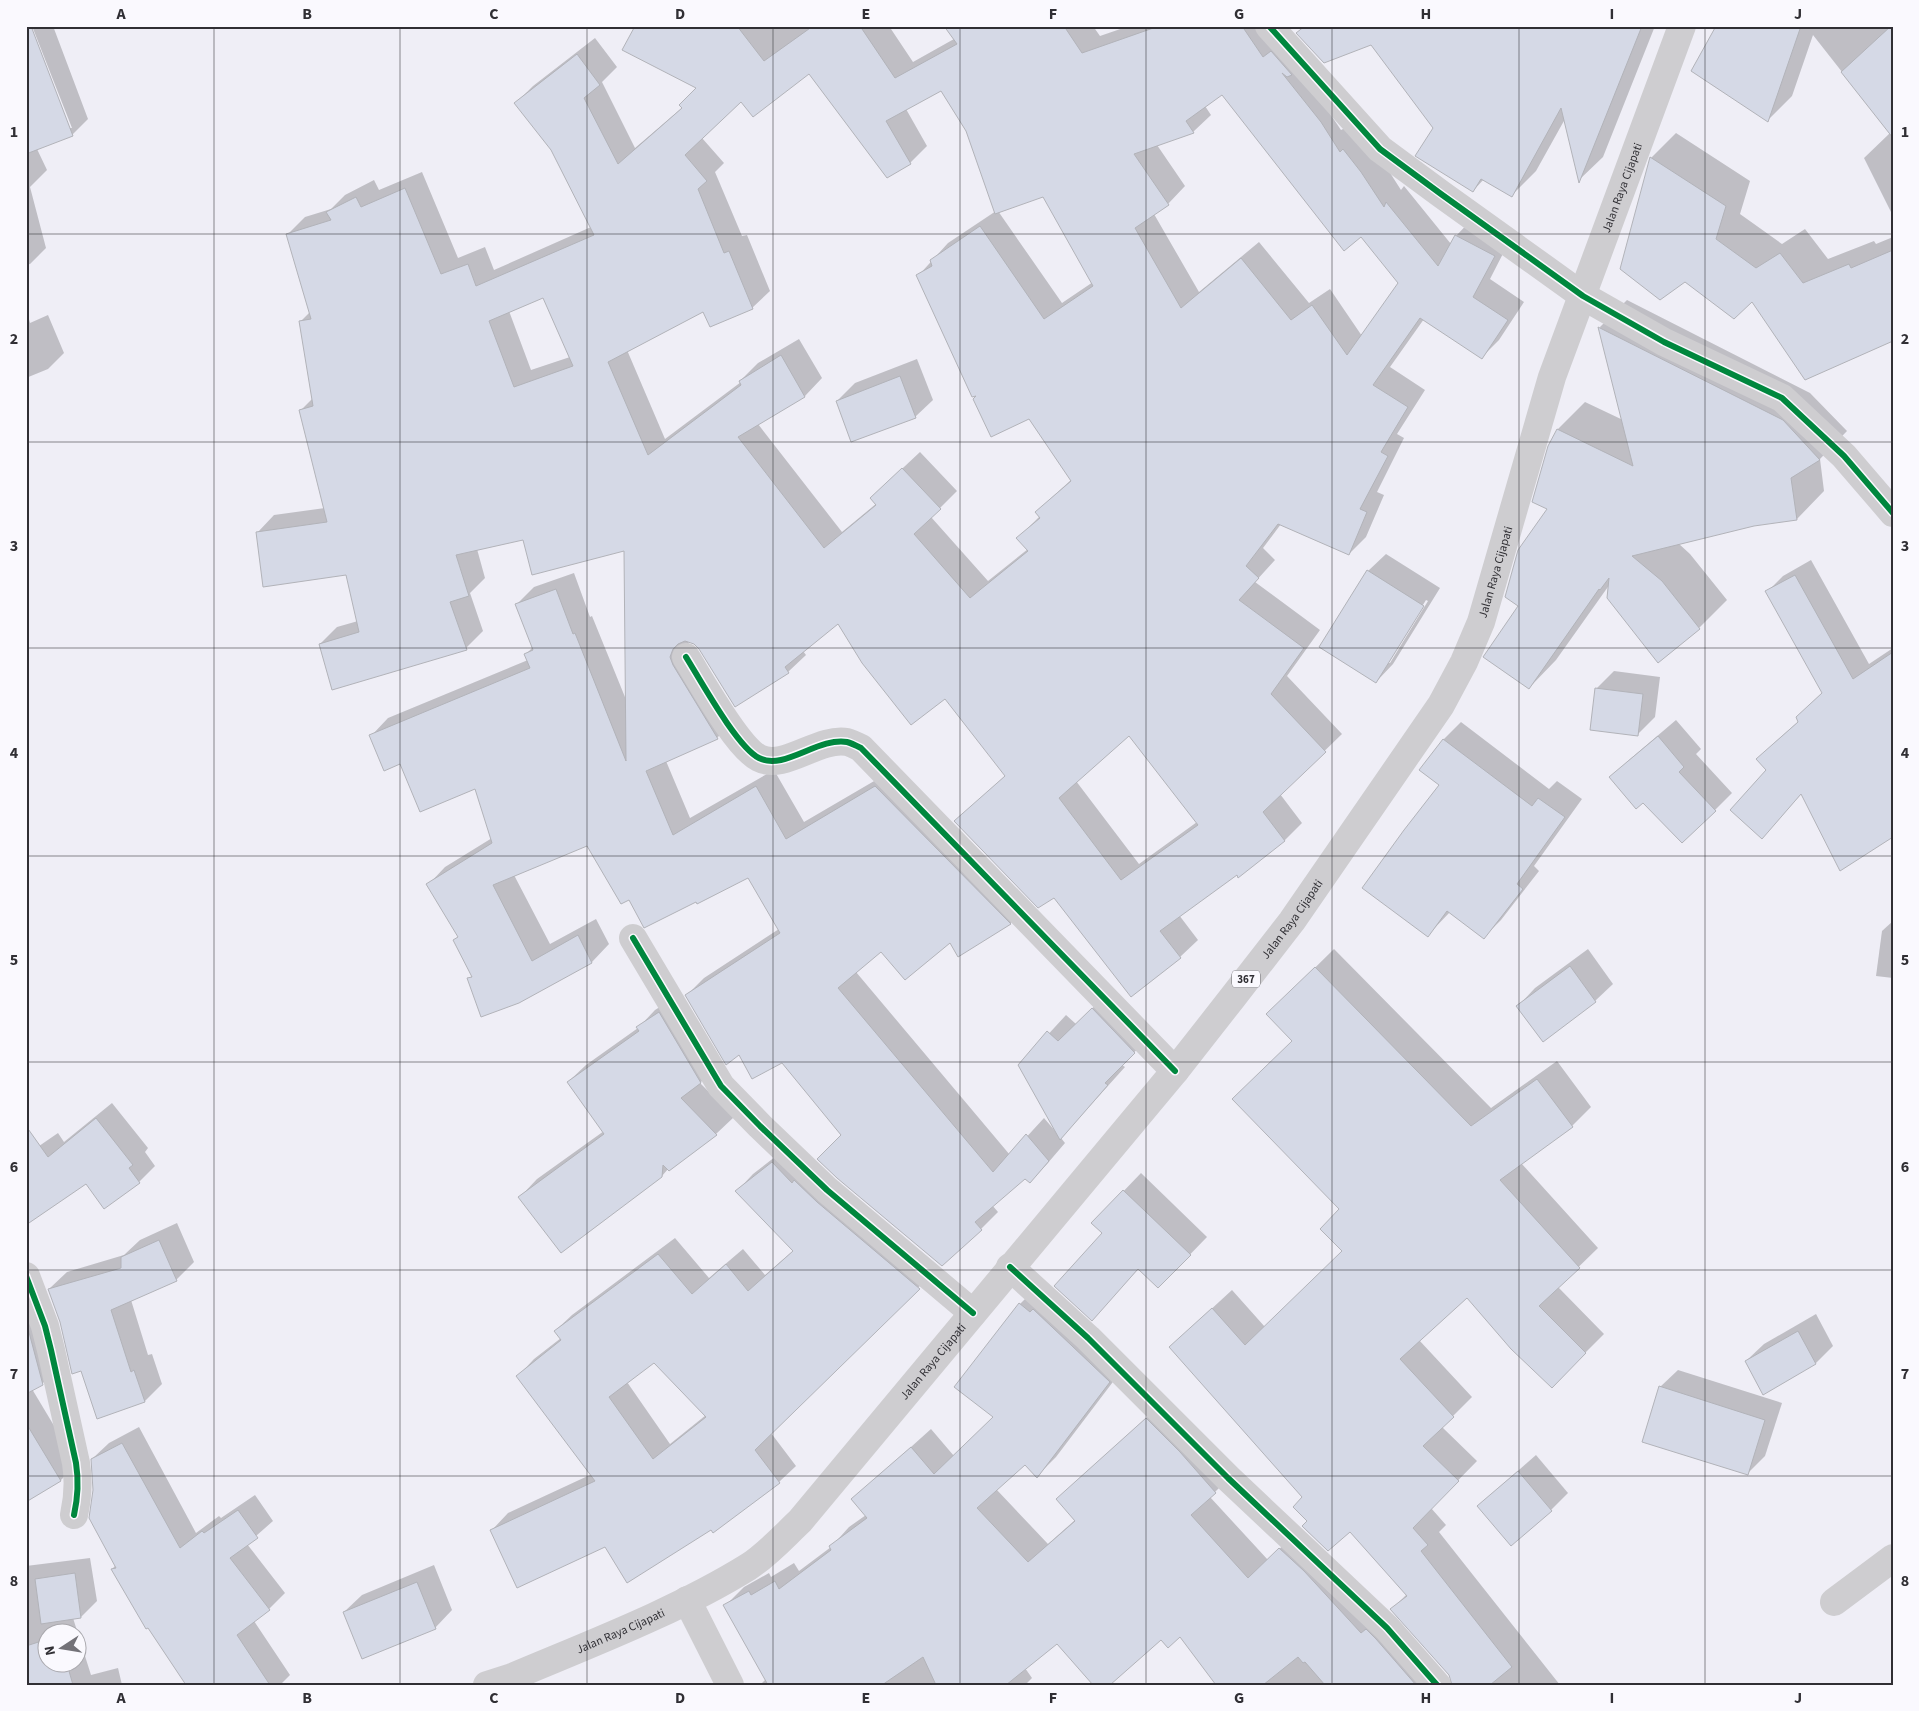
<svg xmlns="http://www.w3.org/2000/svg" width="1919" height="1711" font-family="'Source Sans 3',sans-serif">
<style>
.shadow{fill:#0003;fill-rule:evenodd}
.building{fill:#d5d9e6;stroke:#b2b3b9;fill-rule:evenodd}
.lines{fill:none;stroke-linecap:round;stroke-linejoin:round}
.minor{stroke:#cecdd0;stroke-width:28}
.primary{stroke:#cecdd0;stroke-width:28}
.cycleway-casing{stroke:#faf9fe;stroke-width:9}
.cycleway{stroke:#00873e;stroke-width:6}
.grid{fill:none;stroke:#302f34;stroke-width:1;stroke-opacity:0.55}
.labels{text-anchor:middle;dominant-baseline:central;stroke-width:4.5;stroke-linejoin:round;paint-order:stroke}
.shield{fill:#faf9fe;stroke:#6d6c71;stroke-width:1}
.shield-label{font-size:11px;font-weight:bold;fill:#302f34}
.street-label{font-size:12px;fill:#302f34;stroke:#faf9fe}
.neatline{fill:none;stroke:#302f34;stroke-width:2}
.grid-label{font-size:16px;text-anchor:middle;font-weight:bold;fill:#302f34}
</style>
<rect width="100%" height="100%" fill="#efeef6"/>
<!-- shadow -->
<g class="shadow">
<path d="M26,26l43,102h3l-40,-102h21l35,93 -16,16 -35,14 10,21 -17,17 16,61 -16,16 -4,1z"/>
<path d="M636,26h253l24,36 41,-23 -8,-13h147l7,10 29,-10h142l70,104 10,-5 27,29 23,36 3,-4 47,58 5,-8 17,-18 38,20 -21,41 34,23 -25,38 -17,17 -58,-38 -34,48 35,23 -28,44 7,4 -27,54 7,3 -18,42 -17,17 -68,-30 -18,24 12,12 -20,22 65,48 -33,46 55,58 -62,60 22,29 -17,17 -46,36 -2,-2 -58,41 19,25 -18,17 -125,-61 -99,-75 50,-46 -61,-78 -107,-75 -35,29 3,4 -18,17 -53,33 -35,-57 -5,-6 -7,-1 2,7 44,72 -17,18 -51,23 24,57 84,-48 30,52 89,-52 134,136 -17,18 -59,17 -69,9 -26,22 154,183 34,-37 12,14 -36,-67 46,-50 10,9 34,-33 42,43 -30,31 3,2 -64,71 4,5 -18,21 -17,18 -5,-5 -33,28 6,7 -17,17 -138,-94 -60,-73 -43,-9 -53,-58 17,-17 75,-49 -31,-52 -51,24 -68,-3 -42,-53 -73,30 36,69 46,-25 13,25 -17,18 -74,40 -49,-23 4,-4 -19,-35 5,-4 -31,-51 17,-18 47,-29 -16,-51 -76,-24 -29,-27 17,-18 140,-58 -2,-6 7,-7 -16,-43 17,-17 40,-14 16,44 2,-1 35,86 -2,-153 -102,-11 -46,11 8,29 -15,15 13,38 -17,17 -146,-4 17,-17 21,-6 -11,-47 -90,-41 17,-18 51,-7 -25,-97 13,-13 -13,-76 10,-10 -23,-77 18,-18 26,-8 14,-14 29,-15 5,10 43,-18 36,86 27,-11 9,23 97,-43 -39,-78 -36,-46 17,-17 62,-48 22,29 -15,15 33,66 48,-41 15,-19zM809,72l101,91 17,-17 -21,-37 36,-20 25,42 29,80 -48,32 -30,33 63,117 48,25 43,61 -36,33 4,4 -22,22 10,11 -40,32 -57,-64 26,-26 -37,-39 -31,29 -12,22 -35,29 -84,-108 47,-28 17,-18 -23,-39 -41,24 -18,18 1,1 -76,57 -38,-89 77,-40 48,-2 18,-17 -23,-56 -5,1 -27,-64 9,-9 -22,-25 40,-38zM1222,93l139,142 39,48 -38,53 -32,-47 -21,14 -50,-61 -60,50 -45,-78 14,-10 17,-18 -28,-41 36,-13 18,-17 -6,-9zM1043,196l50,86 -31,21 -64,-92zM544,297l26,60 -39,13 -22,-59zM1130,734l67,88 -58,42 -63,-83z"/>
<path d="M1304,26h351l-52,131 -24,23 -14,-61 -29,52 -24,24 -28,-16 -11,12 -39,-63 -63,-84 -73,-11z"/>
<path d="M1717,26h176v190l-29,-58 26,-25 -77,-98 -21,61 -24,24z"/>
<path d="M1676,133l74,48 -10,33 42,30 23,-15 23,30 46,-18 2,3 17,-7v102l-208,-58 -63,-12 29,-111z"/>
<path d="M1627,300l183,93 37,38 -27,28 4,32 -27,28 -43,6 -76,18 12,11 37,46 -28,28 -41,33 -48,-77 -54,76 -27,28 -9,-82 29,-98 1,-62 8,-17 27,-27 38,18 -23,-93z"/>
<path d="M26,308l4,15 18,-8 16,38 -16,16 -22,9z"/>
<path d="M917,359l16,41 -18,17 -78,-16 18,-18z"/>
<path d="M1386,554l54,34 -47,76 -17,18 -8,-111zM1426,600l2,1 -38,62h-3z"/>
<path d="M1811,560l58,104 24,-16v187l-91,-42 -25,28 -10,-51 7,-27 25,-22 -2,-4 26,-25 -56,-100 16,-16z"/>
<path d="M1614,671l46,6 -5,40 -18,18 -41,-46z"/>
<path d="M1676,720l25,29 -5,5 36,39 -17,17 -72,-9 -32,-24 18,-17z"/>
<path d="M1461,722l88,67 8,-8 25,18 -48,67 5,5 -38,49 -17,17 -34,-25 -22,23 13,-151 -20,-14 23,-31z"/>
<path d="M1893,921v57l-17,-2 6,-45z"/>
<path d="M1334,949l157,159 66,-47 34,46 -19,19 -51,37 77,85 -40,39 46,47 -52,52 -85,-90 -48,44 53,57 -30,30 35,34 -46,47 15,17 -7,7 121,153h-343l-37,-50 -19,3 -104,4 -32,26 7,10 -7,7h-265l6,-6 -41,-73 19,-19 25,-14 2,4 23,-14 5,8 32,-24 18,-20 17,-12 -14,-15 79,-71 23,27 41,-39 25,-113 19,-19 89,77 -72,95 -19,19 -12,-13 -29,26 52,55 27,-24 2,-39 89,-81 68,73 -24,24 58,63 31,-30 145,146 10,7 -4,-9 -58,-65 15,-15 -57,-64 -42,-9 -4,-24 -134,-150 62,-57 33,37 79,-76 -3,-42 -48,-169 -25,-26z"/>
<path d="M1588,949l25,35 -18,17 -77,5 17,-18z"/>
<path d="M677,996l41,69 -18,18 34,34 -18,17 -48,35 -6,7 -142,21 17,-18 67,-48 -36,-49 18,-17 52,-37 17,-18z"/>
<path d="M112,1103l36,45 -3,4 10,14 -16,16h-53l-60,-27 32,-22 6,9z"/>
<path d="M789,1146l146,125 -164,162 25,33 -17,16 -68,46 -106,18 -113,-16 16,-17 84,-39 -74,-98 16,-17 27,-21 -6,-7 17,-16 103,-77 34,40 34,-29 22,26 29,-25 -57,-59 16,-17zM655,1361l51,54 -36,29 -43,-62z"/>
<path d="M1141,1173l66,64 -31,32 -37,-1 -47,51 12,-86 -11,-10z"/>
<path d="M177,1223l17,39 -18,18 -45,20 17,55 4,-1 10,30 -17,17 -64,-31 -32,-81 18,-17 57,-17 16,-15z"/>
<path d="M26,1290l32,78 -16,16 -10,5 45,75 -16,16 -35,21z"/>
<path d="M1816,1314l17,32 -17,17 -70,-2 18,-17z"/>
<path d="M1678,1370l104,33 -17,53 -18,18 -87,-87z"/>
<path d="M139,1427l57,106 23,-17 2,2 34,-23 18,26 -26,23 38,49 -16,16 -15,12 36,54 -10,10h-93l-75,-116 4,-4 -22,-75 -2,-31 17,-16z"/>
<path d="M1536,1455l32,38 -17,17 -73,-4z"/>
<path d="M90,1558l7,43 -16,16 -8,1 18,57 27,-7 4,17h-96v-119zM48,1634h30v30h-30z"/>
<path d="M434,1565l18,45 -17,18 -91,-16 18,-17z"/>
</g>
<!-- building -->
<g class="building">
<path d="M26,26h5l42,110 -47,18z"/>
<path d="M635,26h102l27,35 49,-35h47l35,52 62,-34 -13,-18h120l18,27 77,-27h83l21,31 8,-6 21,24 -5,2 -5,-4 39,49 19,30 3,-3 18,23 23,35 2,-5 52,64 17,-31 40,21 -22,41 35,23 -26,39 -62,-41 -47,67 35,22 -27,45 7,4 -28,53 7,3 -18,43 -71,-31 -32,42 13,12 -20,22 65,48 -33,46 55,58 -63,60 22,29 -47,37 -1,-3 -77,56 21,27 -50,39 -77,-99 -16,10 -84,-87 51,-45 -60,-77 -34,26 -49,-62 -24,-39 -53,43 4,6 -54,34 -36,-58 -5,-5 -9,-3 -7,3 -5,5 -3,8 3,8 45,74 -72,32 27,64 83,-49 30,53 89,-53 136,138 -53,33 -8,-14 -45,37 -24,-28 -43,36 155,184 33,-38 23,27 -19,22 -5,-4 -50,43 7,8 -40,36 -105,-88 -20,-19 24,-24 -59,-72 -30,16 -13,-24 -13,10 -41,-70 95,-62 -32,-55 -51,26 -1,-2 -52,26 -15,-28 -8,4 -34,-58 -94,39 39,76 46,-26 14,28 -73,40 -38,14 -14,-39 5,-1 -19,-37 5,-3 -32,-53 66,-41 -17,-54 -55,23 -20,-48 -16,7 -15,-36 161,-67 -6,-14 9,-4 -18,-46 41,-15 17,45 2,-1 51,128 -2,-210 -92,24 -9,-35 -67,15 13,41 -19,6 17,48 -135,40 -13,-46 40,-12 -13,-57 -83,12 -7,-55 71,-10 -28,-112 14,-4 -14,-85 12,-2 -25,-85 45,-14 -5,-8 30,-15 5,10 44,-19 36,86 27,-10 8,22 118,-51 -43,-85 -37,-47 63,-49 23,31 -16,13 34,66 64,-56 -3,-3 17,-17 -74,-38zM809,74l78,104 24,-14 -25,-43 55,-30 25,40 29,83 48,-17 50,89 -49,33 -64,-93 -50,34 2,6 -16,9 56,122 4,-1 -3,3 18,38 38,-18 42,62 -36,31 5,6 -24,20 12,13 -58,47 -56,-64 27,-25 -39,-41 -32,30 6,7 -52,43 -86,-111 67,-40 -24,-42 -42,26 2,4 -93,70 -40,-93 95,-50 7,15 43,-18 -24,-58 -5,2 -26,-64 9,-8 -22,-26 56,-53 12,15zM1222,95l122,156 17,-14 37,46 -51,72 -35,-50 -21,15 -50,-62 -60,50 -46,-80 34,-23 -35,-51 60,-21 -8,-12zM543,298l30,68 -59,21 -25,-66zM1129,736l69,89 -77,55 -62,-82z"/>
<path d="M1305,26h337l-63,157 -18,-75 -49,89 -31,-18 -8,13 -58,-36 18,-28 -62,-83 -47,18 -28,-30z"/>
<path d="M1716,26h85l-33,96 -77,-51z"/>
<path d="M1891,26h2v112l-52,-66z"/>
<path d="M1650,157l76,49 -10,33 40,29 24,-15 23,30 46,-19 2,4 42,-18v91l-88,39 -53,-78 -18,17 -49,-37 -25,18 -40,-31z"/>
<path d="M1598,327l185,93 37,40 -29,18 6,42 -43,6 -122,30 30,25 38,48 -42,34 -51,-65 2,-20 -9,12 -1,-1 -70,100 -46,-32 35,-51 -13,-9 13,-47 29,-41 -15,-7 16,-56 9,-17 76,37z"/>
<path d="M900,376l16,42 -65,24 -15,-41z"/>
<path d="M1367,570l57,36 -48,77 -57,-36z"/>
<path d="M1795,575l58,104 40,-27v185l-53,34 -39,-77 -39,45 -32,-29 36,-40 -10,-11 42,-37 -2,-5 26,-24 -57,-102z"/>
<path d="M1595,688l48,6 -5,42 -48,-6z"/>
<path d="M1658,736l26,31 -5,5 37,39 -34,32 -39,-40 -7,6 -27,-32z"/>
<path d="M1443,739l89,67 6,-8 27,19 -48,67 6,5 -39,50 -37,-28 -19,26 -66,-49 42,-58 35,-45 -20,-15z"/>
<path d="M1570,966l26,36 -53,40 -27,-36z"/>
<path d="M1315,967l156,159 66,-47 36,48 -73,53 80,88 -41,38 47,47 -34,35 -41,-39 -44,-51 -67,61 54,58 -31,29 36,35 -46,47 15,17 -7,6 91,116 -22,18h-38l-3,-10 -59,-66 17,-13 -57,-64 -22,19 -26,-25 5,-5 -14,-14 9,-10 -133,-150 43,-39 33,37 97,-94 -22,-22 19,-20 -107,-110 60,-58 -26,-27z"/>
<path d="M1092,1008l43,45 -30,30 3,2 -48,55 -42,-75 29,-34 11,10z"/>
<path d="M659,1012l42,71 -20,15 36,37 -48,36 -6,-6 -1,12 -101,76 -43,-56 86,-63 -37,-52 72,-51 -3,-4z"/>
<path d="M96,1118l37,47 -4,3 11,15 -36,26 -18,-25 -60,41v-99l22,31z"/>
<path d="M772,1162l20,21 2,-3 23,22 103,87 -165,161 25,33 -67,50 -2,-3 -84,53 -22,-36 -88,41 -27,-58 105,-49 -79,-105 45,-36 -7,-9 104,-77 34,40 34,-30 22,27 45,-40 -58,-60zM654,1363l52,54 -53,42 -44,-62z"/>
<path d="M1123,1190l68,65 -33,33 -20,-19 -46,52 -38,-35 48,-53 -11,-10z"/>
<path d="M159,1240l18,41 -66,29 20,62 3,-2 11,32 -48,17 -16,-48 -9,3 -12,-52 -12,-33 73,-21v-11z"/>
<path d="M1019,1303l11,9 3,-3 77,73 -73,96 -12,-13 -48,43 51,54 47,-41 -19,-22 90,-81 34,34 36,41 -25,22 57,63 31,-30 25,23 57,62 5,-4 10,10 40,46h-91l-20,-23 -2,1 -5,-6 -35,28h-47l-36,-48 -12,11 -7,-8 -51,45h-17l-36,-41 -51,41h-70l-13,-28 -41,28h-114l-45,-80 26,-14 2,4 24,-14 4,8 52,-39 -2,-4 38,-28 -16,-19 60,-52 23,27 59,-57 -39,-30z"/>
<path d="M26,1321l17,64 -17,9z"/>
<path d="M1798,1331l18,33 -53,31 -18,-34z"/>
<path d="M1659,1386l106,34 -17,55 -106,-33z"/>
<path d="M26,1423l35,58 -35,21z"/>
<path d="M122,1443l58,105 22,-17 2,2 34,-23 20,28 -28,20 40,52 -33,25 33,50h-84l-38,-57 -2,1 -35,-60 5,-1 -27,-50 4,-28 -2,-31z"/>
<path d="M1518,1471l34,40 -41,35 -34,-40z"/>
<path d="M75,1573l6,45 -40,6 -6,-45z"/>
<path d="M417,1582l19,47 -74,30 -19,-47z"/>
<path d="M48,1639v25h19l6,21h-47v-39z"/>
</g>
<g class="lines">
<!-- minor -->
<g class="minor">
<path d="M1269,26l111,123 61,45 142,102 81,46 118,56 62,58 49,57"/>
<path d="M686,657c15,24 51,90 73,101 25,13 59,-21 88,-16 4,1 10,4 14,6l314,323"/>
<path d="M633,938l88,148 39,40 67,64 146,123"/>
<path d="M1010,1267l78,71 140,140 159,150 50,57"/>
<path d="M26,1276l19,50 6,24 25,113c3,19 2,34 -2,52"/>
<path d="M687,1600l43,85"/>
<path d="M1834,1602l59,-44"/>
</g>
<!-- primary -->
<path class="primary" id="s1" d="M487,1685l25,-8c78,-33 165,-66 236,-110 19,-12 36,-31 52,-46l375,-450 58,-74 59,-76 149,-216 23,-43 17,-40 71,-245 130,-351"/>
<!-- cycleway casing -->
<g class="cycleway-casing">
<g id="cycleway">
<path d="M1269,26l111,123 61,45 142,102 81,46 118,56 62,58 49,57"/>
<path d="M686,657c15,24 51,90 73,101 25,13 59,-21 88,-16 4,1 10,4 14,6l314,323"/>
<path d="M633,938l88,148 39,40 67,64 146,123"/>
<path d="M1010,1267l78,71 140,140 159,150 50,57"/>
<path d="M26,1276l19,50 6,24 25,113c3,19 2,34 -2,52"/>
</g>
</g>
<!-- cycleway -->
<use href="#cycleway" class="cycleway"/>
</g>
<!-- grid -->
<path class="grid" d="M214,26v1659M400,26v1659M587,26v1659M773,26v1659M960,26v1659M1146,26v1659M1332,26v1659M1519,26v1659M1705,26v1659M26,234h1867M26,442h1867M26,648h1867M26,856h1867M26,1062h1867M26,1270h1867M26,1476h1867"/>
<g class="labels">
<!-- shield labels -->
<rect class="shield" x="1232" y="970.5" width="28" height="17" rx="4"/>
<g class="shield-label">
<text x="1246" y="979">367</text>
</g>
<!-- street labels -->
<g class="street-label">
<text stroke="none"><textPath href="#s1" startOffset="1944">Jalan Raya Cijapati</textPath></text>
<text stroke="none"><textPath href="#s1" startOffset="1539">Jalan Raya Cijapati</textPath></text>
<text stroke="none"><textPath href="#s1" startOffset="1134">Jalan Raya Cijapati</textPath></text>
<text stroke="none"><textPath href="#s1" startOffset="564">Jalan Raya Cijapati</textPath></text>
<text stroke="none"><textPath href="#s1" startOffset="144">Jalan Raya Cijapati</textPath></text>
</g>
</g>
<!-- border -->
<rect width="1919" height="1711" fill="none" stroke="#faf9fe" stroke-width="55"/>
<!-- north arrow -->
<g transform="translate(62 1648) rotate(258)"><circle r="24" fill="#faf9fe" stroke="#a9a8ad"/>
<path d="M0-4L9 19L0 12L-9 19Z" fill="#737278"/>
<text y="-8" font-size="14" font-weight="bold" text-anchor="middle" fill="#302f34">N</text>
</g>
<rect x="28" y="28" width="1864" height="1656" class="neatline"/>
<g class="grid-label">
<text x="121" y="19">A</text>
<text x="307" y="19">B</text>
<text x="494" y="19">C</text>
<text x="680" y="19">D</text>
<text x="866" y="19">E</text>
<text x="1053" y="19">F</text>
<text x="1239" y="19">G</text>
<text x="1426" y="19">H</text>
<text x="1612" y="19">I</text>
<text x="1798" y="19">J</text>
<text x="14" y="137">1</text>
<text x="1905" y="137">1</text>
<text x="14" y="344">2</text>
<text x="1905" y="344">2</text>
<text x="14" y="551">3</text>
<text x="1905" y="551">3</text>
<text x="14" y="758">4</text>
<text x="1905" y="758">4</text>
<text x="14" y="965">5</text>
<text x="1905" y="965">5</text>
<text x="14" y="1172">6</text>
<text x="1905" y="1172">6</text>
<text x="14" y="1379">7</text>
<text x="1905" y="1379">7</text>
<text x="14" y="1586">8</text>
<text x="1905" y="1586">8</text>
<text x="121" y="1703">A</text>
<text x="307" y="1703">B</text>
<text x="494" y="1703">C</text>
<text x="680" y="1703">D</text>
<text x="866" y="1703">E</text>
<text x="1053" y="1703">F</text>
<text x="1239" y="1703">G</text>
<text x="1426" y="1703">H</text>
<text x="1612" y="1703">I</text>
<text x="1798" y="1703">J</text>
</g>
</svg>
